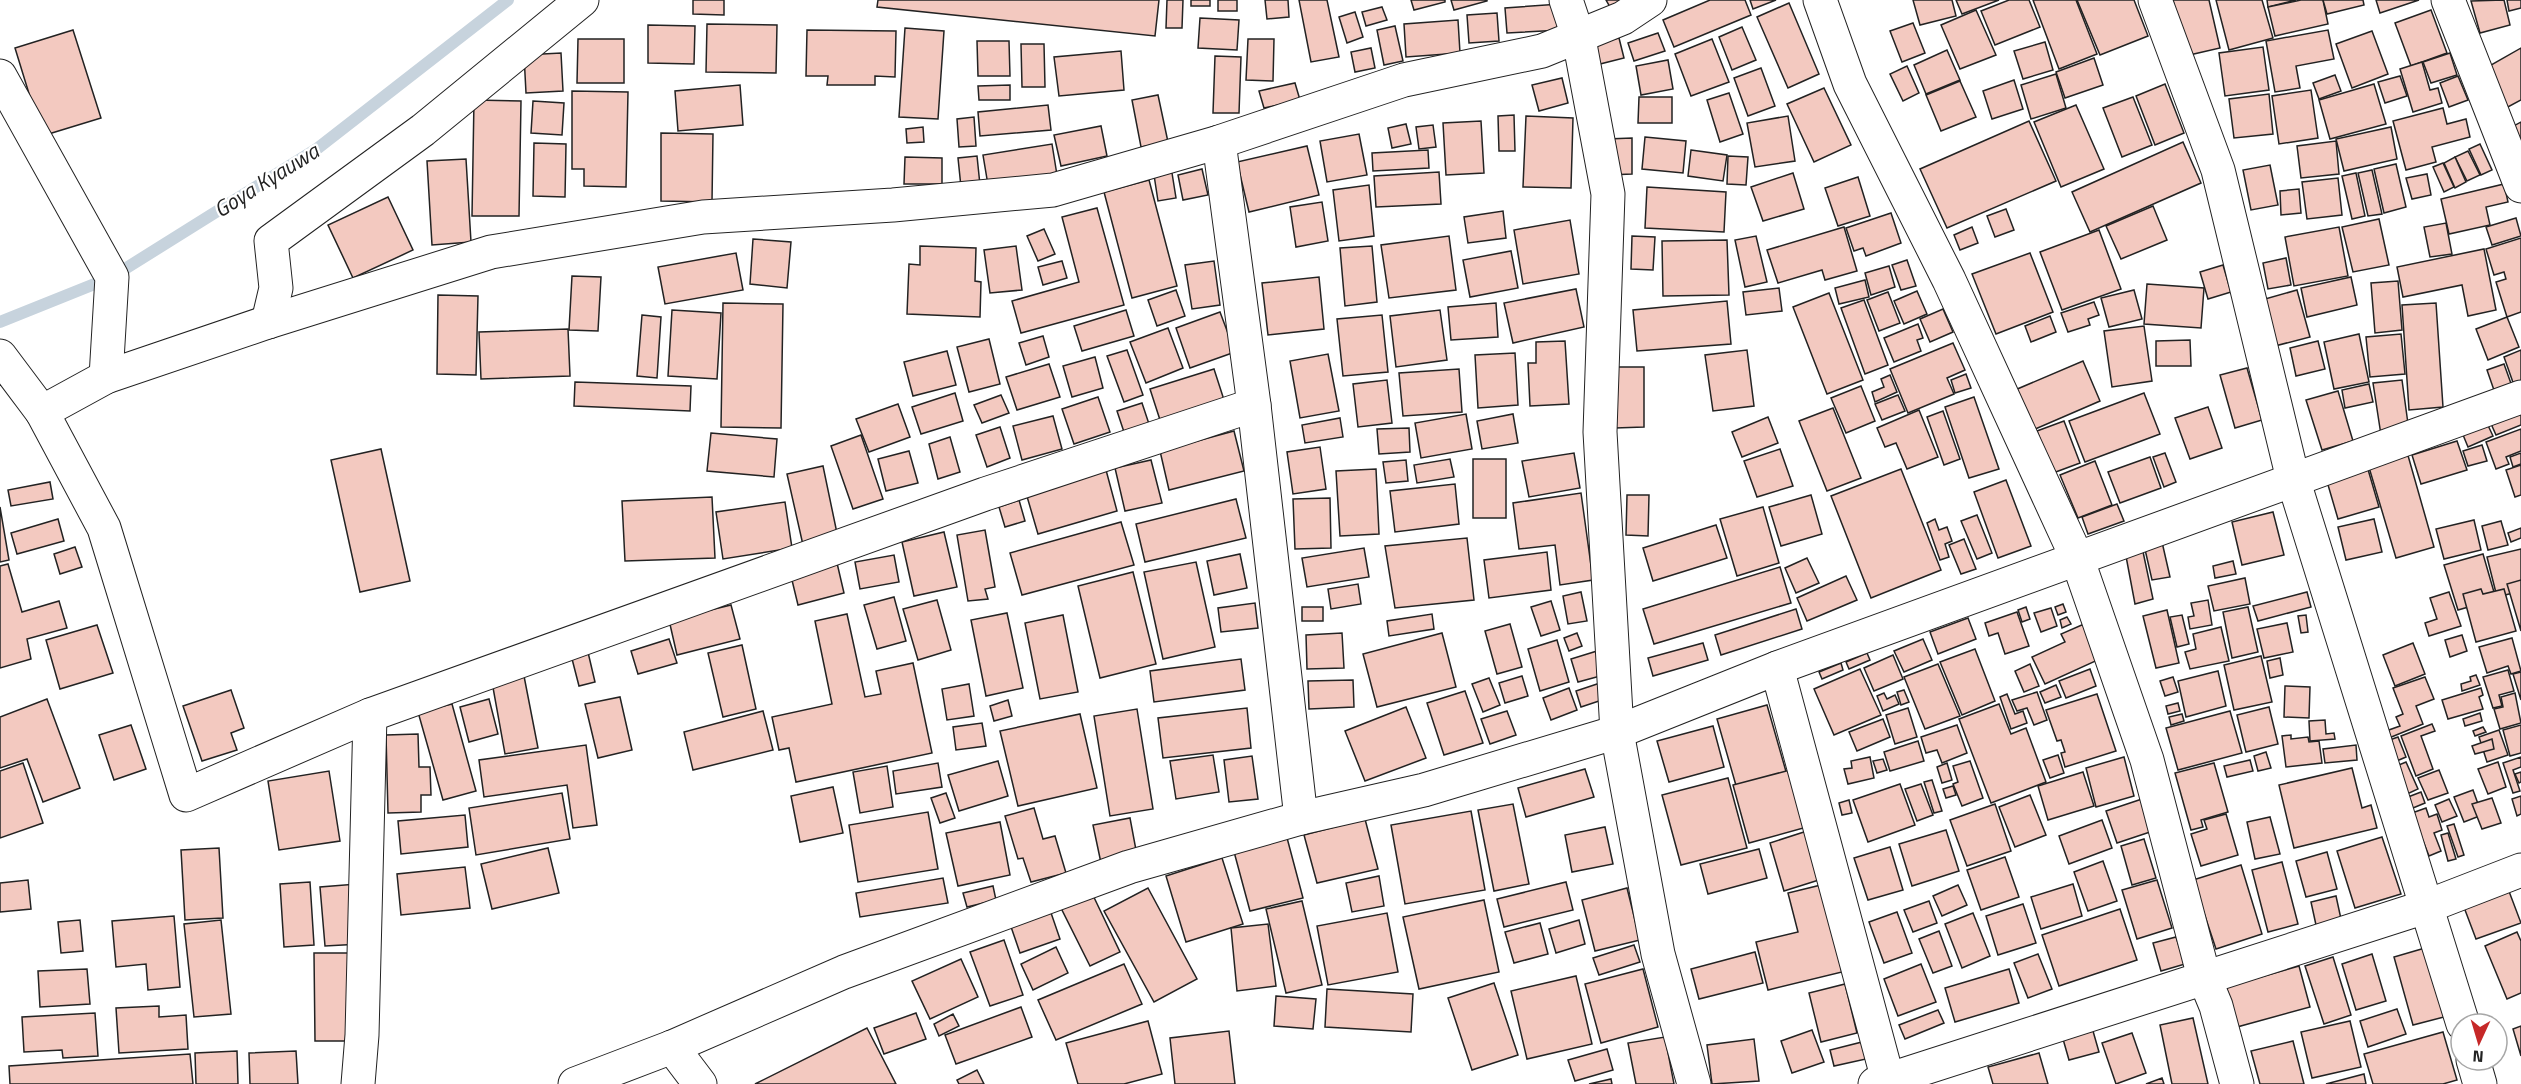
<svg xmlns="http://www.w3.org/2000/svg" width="2521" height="1084" font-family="'Titillium Web',sans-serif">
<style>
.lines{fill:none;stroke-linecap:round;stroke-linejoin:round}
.stream{stroke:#c7d3dd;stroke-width:12}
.building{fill:#f3c9c0;stroke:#222;stroke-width:1.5}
.minor-casing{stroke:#222;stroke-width:35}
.minor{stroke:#fff;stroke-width:33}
.labels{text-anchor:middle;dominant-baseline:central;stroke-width:4.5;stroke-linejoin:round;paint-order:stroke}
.water-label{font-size:22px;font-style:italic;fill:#222;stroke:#fff}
</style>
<rect width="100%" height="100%" fill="#fff"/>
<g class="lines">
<!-- stream -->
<path class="stream" d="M0,322l112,-45 206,-129 190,-148"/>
</g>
<!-- building -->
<g class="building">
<path d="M693,0h31v15l-31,-1z"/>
<path d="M878,0h281l-4,36 -278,-29z"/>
<path d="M1167,0h16l-1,28h-16z"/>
<rect x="1191" y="0" width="19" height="6"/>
<rect x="1218" y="0" width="19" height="11"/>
<path d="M1265,0h23l1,17 -22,2z"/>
<path d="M1299,0h28l12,57 -28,5z"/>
<path d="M1411,0h34v2l-31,8z"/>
<path d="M1451,0h36v1l-33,9z"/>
<path d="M1606,0h17l-13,7z"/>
<path d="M1710,0h35l6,15 -77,32 -11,-27z"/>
<path d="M1750,0h26l-23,9z"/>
<path d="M1913,0h39l4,16 -36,9z"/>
<path d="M1956,0h43l-37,14z"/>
<path d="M2009,0h20l11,27 -45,18 -14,-34z"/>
<path d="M2033,0h43l21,54 -38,15z"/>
<path d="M2077,0h57l14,36 -48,19z"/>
<path d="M2173,0h36l11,48 -35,8z"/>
<path d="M2216,0h46l11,38 -44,12z"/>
<path d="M2267,0h29l-28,7z"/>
<path d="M2301,0h22l5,24 -53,12 -7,-29z"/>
<path d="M2323,0h40l1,5 -37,9z"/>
<path d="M2376,0h43l-39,13z"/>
<path d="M2504,0l6,25 -30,8 -9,-32z"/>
<path d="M2507,0h14v8l-12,3z"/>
<path d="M1789,3l30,71 -31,14 -31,-71z"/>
<path d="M1560,4l2,26 -55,3 -2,-25z"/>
<path d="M1382,7l5,13 -21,6 -4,-14z"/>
<path d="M1976,10l20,45 -36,14 -19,-44z"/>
<path d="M2431,10l16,43 -36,13 -16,-43z"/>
<path d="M1355,12l8,25 -16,6 -8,-26z"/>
<path d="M1497,13l2,28 -30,2 -2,-28z"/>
<path d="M1200,18l39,2 -2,30 -39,-2z"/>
<path d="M1458,20l2,33 -54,4 -2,-33z"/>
<path d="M1913,23l12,30 -23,9 -12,-31z"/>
<path d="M707,24l70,1 -1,48 -70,-1z"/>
<path d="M648,25l47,1 -1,38 -46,-1z"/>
<path d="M1395,26l8,35 -19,4 -7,-35z"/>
<path d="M1742,27l14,33 -24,10 -13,-33z"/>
<path d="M905,28l39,3 -6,88 -39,-2z"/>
<path d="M73,30l28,88 -59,18 -27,-88z"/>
<path d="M807,30l89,1 -1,46 -20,-1v9h-48l1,-9h-22z"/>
<path d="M2328,30l6,29 -38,7 4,22 -25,4 -9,-51z"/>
<path d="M2372,31l16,43 -36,14 -16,-44z"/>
<path d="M1658,33l7,18 -31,10 -6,-18z"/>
<path d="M1619,38l5,20 -28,7 -6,-21z"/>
<path d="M578,39h46v44h-47z"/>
<path d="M1248,39h26l-1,42 -27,-1z"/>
<path d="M1712,39l17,43 -38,14 -16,-42z"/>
<path d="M977,41h32l1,35h-32z"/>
<path d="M2045,42l8,28 -30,9 -9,-28z"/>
<path d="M1021,44h23l1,43h-23z"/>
<path d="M2263,47l6,43 -44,6 -6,-43z"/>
<path d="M1371,48l4,20 -20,4 -4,-20z"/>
<path d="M2521,48v52l-15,8 -22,-39z"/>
<path d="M1947,50l13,30 -34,14 -12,-29z"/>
<path d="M1121,51l3,39 -65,6 -5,-39z"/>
<path d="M561,53l2,38 -37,2 -2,-38z"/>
<path d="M2450,53l7,22 -26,8 -8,-21z"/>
<path d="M1215,56l26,1 -2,56h-26z"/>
<path d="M2094,58l9,27 -38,13 -9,-26z"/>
<path d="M1668,60l5,29 -32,6 -5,-29z"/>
<path d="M2422,62l8,28 8,-2 4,15 -29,9 -13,-43z"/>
<path d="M1907,66l12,27 -16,8 -13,-27z"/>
<path d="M1761,68l14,38 -27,10 -14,-38z"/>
<path d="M2056,74l10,34 -35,11 -10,-34z"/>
<path d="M2335,75l6,16 -22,8 -6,-16z"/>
<path d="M2400,76l7,20 -22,7 -7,-21z"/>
<path d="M2458,76l10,24 -19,7 -9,-24z"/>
<path d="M1562,78l6,25 -29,8 -7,-26z"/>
<path d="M2014,80l9,29 -31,10 -9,-28z"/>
<path d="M1960,81l16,36 -35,14 -15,-36z"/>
<path d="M1295,83l5,17 -36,8 -5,-17z"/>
<path d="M2165,84l19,49 -29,12 -19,-49z"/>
<path d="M2374,84l12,40 -56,15 -11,-39z"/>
<path d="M740,85l3,40 -65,6 -3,-40z"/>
<path d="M1010,85v15h-31l-1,-14z"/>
<path d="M1824,88l27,57 -37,17 -27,-58z"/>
<path d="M2311,90l7,48 -39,6 -7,-48z"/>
<path d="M572,91l56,1 -2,95 -42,-1v-17h-12z"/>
<path d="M1729,93l14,41 -23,8 -13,-42z"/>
<path d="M2269,94l4,40 -39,4 -5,-39z"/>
<path d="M1158,95l10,47 -27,5 -9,-47z"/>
<path d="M1639,97h33v26h-34z"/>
<path d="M2133,97l19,48 -30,12 -19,-49z"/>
<path d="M474,100l47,1 -2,115h-47z"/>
<path d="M533,101l31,2 -2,32 -31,-2z"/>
<path d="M1048,105l3,25 -71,6 -2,-24z"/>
<path d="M2076,105l28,64 -43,18 -27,-65z"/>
<path d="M2443,108l4,16 19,-5 4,18 -38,10 4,15 -30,8 -13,-49z"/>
<path d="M1514,115l1,36h-16l-1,-35z"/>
<path d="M1526,116l47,2 -2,70 -48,-1z"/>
<path d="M1788,116l7,45 -40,6 -8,-44z"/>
<path d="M974,117l2,29 -17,1 -2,-28z"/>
<path d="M1481,121l3,52 -38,2 -3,-52z"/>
<path d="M2029,121l27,60 -109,47 -27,-59z"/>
<path d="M2521,122v32l-13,-25z"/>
<path d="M1406,124l5,20 -19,4 -4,-20z"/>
<path d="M1433,125l3,22 -17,2 -3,-22z"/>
<path d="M1101,126l6,30 -46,10 -7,-31z"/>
<path d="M923,127l1,15 -17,1 -1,-14z"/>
<path d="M2391,127l6,32 -53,12 -8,-32z"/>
<path d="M661,133l52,1 -1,68 -51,-1z"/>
<path d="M1359,134l8,41 -40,7 -7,-41z"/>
<path d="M1645,137l41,4 -3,32 -41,-4z"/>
<path d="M1632,138v36l-24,1 -1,-36z"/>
<path d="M2336,141l3,33 -38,4 -4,-32z"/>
<path d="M2183,142l18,41 -111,49 -18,-40z"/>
<path d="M534,143l32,1 -1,53 -32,-1z"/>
<path d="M1052,144l5,31 -69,10 -5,-30z"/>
<path d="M2480,144l12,26 -11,5 -12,-26z"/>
<path d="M1307,146l12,49 -70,17 -12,-50z"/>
<path d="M1428,150l1,18 -56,3 -1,-18z"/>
<path d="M1691,150l36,5 -4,26 -35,-5z"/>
<path d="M2468,151l12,24 -13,6 -12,-24z"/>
<path d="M977,156l3,29 -19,2 -3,-29z"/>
<path d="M1728,156l20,1 -2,28 -19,-1z"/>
<path d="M905,157l37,1v26h-38z"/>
<path d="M2455,157l11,25 -11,6 -11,-25z"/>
<path d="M466,159l5,83 -39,3 -5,-84z"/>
<path d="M2443,163l11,24 -10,5 -11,-25z"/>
<path d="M2396,164l10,43 -22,6 -10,-44z"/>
<path d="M2270,165l8,40 -27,5 -8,-40z"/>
<path d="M1202,169l6,26 -25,5 -5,-25z"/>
<path d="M2372,170l10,44 -14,2 -10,-43z"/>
<path d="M1439,172l2,32 -65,3 -2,-31z"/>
<path d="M1172,173l4,25 -18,3 -4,-26z"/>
<path d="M1793,173l11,36 -41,12 -12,-34z"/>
<path d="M2356,173l9,43 -13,3 -10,-43z"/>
<path d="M2427,174l4,21 -19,4 -6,-21z"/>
<path d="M1858,177l12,39 -32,10 -13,-38z"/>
<path d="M2338,178l4,37 -35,4 -5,-37z"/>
<path d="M1149,180l28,106 -45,12 -28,-106z"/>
<path d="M2504,184l4,18 -22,5 4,18 -41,9 -8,-35z"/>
<path d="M1369,185l5,51 -35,5 -6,-51z"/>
<path d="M1647,187l79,5 -2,40 -79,-4z"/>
<path d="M2299,189l2,24 -20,2 -1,-24z"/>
<path d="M388,197l25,53 -60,28 -25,-53z"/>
<path d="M1322,202l6,39 -32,6 -6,-40z"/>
<path d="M2153,206l14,34 -46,19 -15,-33z"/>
<path d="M1097,208l27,97 -103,28 -9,-32 67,-19 -17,-65z"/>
<path d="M2006,209l8,21 -19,7 -8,-21z"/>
<path d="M1503,211l3,27 -38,5 -4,-26z"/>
<path d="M1891,213l10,30 -35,13 -3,-8 -9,3 -8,-23z"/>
<path d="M2516,218l5,18 -29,9 -6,-18z"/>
<path d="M2379,219l10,46 -36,7 -11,-45z"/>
<path d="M1570,220l9,54 -56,10 -9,-54z"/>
<path d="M2446,223l6,31 -22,3 -6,-30z"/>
<path d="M1844,227l13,44 -32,9 -3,-10 -44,13 -11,-33z"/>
<path d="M1972,227l6,16 -18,7 -6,-15z"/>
<path d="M2339,227l9,49 -54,10 -9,-49z"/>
<path d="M1044,229l11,25 -17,7 -11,-25z"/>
<path d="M2099,230l22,59 -59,21 -22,-58z"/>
<path d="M1449,236l7,54 -67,8 -8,-53z"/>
<path d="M1632,236l23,1 -2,33 -22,-1z"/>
<path d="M1756,236l11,46 -22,5 -10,-47z"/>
<path d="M2521,238v74l-14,5 -11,-35 10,-3 -2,-7 -10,3 -8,-26z"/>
<path d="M753,239l38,3 -4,46 -37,-4z"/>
<path d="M1727,240l2,55 -66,1 -1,-55z"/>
<path d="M920,246l56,2 -1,33 6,1 -1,35 -73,-3 2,-50 11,1z"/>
<path d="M1016,246l6,44 -32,3 -6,-43z"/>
<path d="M1372,246l5,56 -32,4 -5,-58z"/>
<path d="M2484,249l12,61 -28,6 -6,-31 -59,12 -6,-30z"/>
<path d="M1511,251l7,37 -48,9 -7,-37z"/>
<path d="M736,253l7,37 -78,14 -7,-37z"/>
<path d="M2030,253l23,59 -57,22 -24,-60z"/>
<path d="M2286,258l5,27 -23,4 -5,-26z"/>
<path d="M1907,260l9,26 -15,4 -9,-25z"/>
<path d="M1062,261l5,17 -24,7 -5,-18z"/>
<path d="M1214,261l6,44 -28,4 -7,-44z"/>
<path d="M2223,265l8,27 -23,7 -8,-27z"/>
<path d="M1889,266l6,21 -24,8 -6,-22z"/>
<path d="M572,276l29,1 -3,54 -29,-1z"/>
<path d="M1319,277l5,52 -56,6 -6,-52z"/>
<path d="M2351,277l6,28 -50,12 -6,-29z"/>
<path d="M1865,280l4,17 -30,7 -4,-16z"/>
<path d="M2398,281l4,49 -27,3 -4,-50z"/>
<path d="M2147,284l57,4 -3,40 -57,-4z"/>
<path d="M1779,288l3,23 -36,4 -3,-23z"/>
<path d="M1576,289l8,38 -71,16 -9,-40z"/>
<path d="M1176,290l9,26 -28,10 -9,-26z"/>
<path d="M2134,290l8,29 -33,8 -8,-29z"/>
<path d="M2297,290l13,47 -39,10 -13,-46z"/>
<path d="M1917,291l10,23 -23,10 -10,-23z"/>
<path d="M1888,292l12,31 -21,8 -12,-31z"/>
<path d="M1829,293l34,87 -36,14 -34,-87z"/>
<path d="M438,295l40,1 -2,79 -39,-1z"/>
<path d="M1864,300l24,65 -23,9 -24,-66z"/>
<path d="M1727,301l4,43 -94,7 -4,-41z"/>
<path d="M2094,302l5,13 -11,4 2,6 -22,7 -7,-19z"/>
<path d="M723,303l60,1 -2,124 -60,-1z"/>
<path d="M1496,303l2,34 -47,3 -3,-33z"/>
<path d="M2436,303l7,104 -34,3 -7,-105z"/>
<path d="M1943,309l10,23 -23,10 -10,-23z"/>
<path d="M672,310l49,3 -4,66 -49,-3z"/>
<path d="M1126,310l8,26 -52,15 -8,-25z"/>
<path d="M1440,310l7,50 -51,7 -6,-51z"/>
<path d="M1220,312l15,40 -45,16 -14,-40z"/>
<path d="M642,315l19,2 -4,61 -20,-2z"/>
<path d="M1382,315l6,57 -45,4 -6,-57z"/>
<path d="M2050,316l6,16 -25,10 -6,-16z"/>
<path d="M2507,317l12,30 -31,13 -12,-31z"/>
<path d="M1918,324l5,14 -6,2 4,11 -27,11 -10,-24z"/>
<path d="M2144,326l8,55 -40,6 -8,-56z"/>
<path d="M1168,328l15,40 -37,15 -16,-41z"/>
<path d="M568,329l2,47 -89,3 -2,-47z"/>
<path d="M2359,334l10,48 -35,7 -10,-47z"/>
<path d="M2401,334l4,40 -35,3 -4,-40z"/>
<path d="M1043,336l6,21 -23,8 -7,-22z"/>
<path d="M989,339l11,45 -31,8 -12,-45z"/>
<path d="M2190,340l1,26h-35v-25z"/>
<path d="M1565,341l4,63 -39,2 -2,-43h8v-21z"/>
<path d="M2318,341l7,28 -29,7 -6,-28z"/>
<path d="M1953,343l12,27 -18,8 7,16 -46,19 -18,-44z"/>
<path d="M1127,350l16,45 -19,7 -17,-46z"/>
<path d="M1747,350l7,56 -41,5 -8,-56z"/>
<path d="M2521,350v36l-6,2 -11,-31z"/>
<path d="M947,351l9,34 -43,11 -9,-34z"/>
<path d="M1515,353l3,52 -40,3 -3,-53z"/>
<path d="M1328,354l11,57 -39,7 -10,-57z"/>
<path d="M1095,357l8,31 -31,9 -9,-31z"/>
<path d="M2083,361l17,40 -67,29 -18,-40z"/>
<path d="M1049,364l11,33 -43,13 -11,-33z"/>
<path d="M2504,364l9,25 -17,7 -9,-26z"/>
<path d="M1615,367h29v60l-29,1z"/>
<path d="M2247,368l15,52 -27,8 -15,-53z"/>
<path d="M1214,369l11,34 -64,20 -11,-34z"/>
<path d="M1459,369l3,43 -59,4 -4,-43z"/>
<path d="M1966,374l5,14 -16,5 -4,-13z"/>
<path d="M1890,375l7,17 -22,10 -3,-10 12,-5 -3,-8z"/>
<path d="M1387,380l5,43 -34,4 -5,-43z"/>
<path d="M2402,380l7,51 -28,4 -8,-52z"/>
<path d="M575,382l116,4 -1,25 -116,-5z"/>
<path d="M2369,384l4,18 -28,6 -3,-18z"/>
<path d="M1861,386l14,35 -29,12 -15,-35z"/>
<path d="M2338,391l15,50 -31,9 -16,-50z"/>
<path d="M955,393l8,28 -42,13 -9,-27z"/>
<path d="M2144,393l16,41 -75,28 -16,-41z"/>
<path d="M1001,395l8,18 -27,10 -8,-18z"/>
<path d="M1898,395l7,16 -23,9 -7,-16z"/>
<path d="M1098,397l12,35 -36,12 -12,-35z"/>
<path d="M1974,397l25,72 -30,9 -24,-71z"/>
<path d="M1142,403l7,21 -25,8 -7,-21z"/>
<path d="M2521,403v22l-25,10 -8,-18z"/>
<path d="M898,404l12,33 -41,15 -13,-33z"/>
<path d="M2208,407l14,41 -32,11 -15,-41z"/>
<path d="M1833,408l28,70 -34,13 -28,-70z"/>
<path d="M1919,410l19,47 -31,12 -11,-26 -11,4 -8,-19z"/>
<path d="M1943,411l17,48 -16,6 -17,-48z"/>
<path d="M1466,414l6,35 -51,9 -6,-35z"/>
<path d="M1513,414l5,29 -36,6 -5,-28z"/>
<path d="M1053,416l9,33 -40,11 -9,-34z"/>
<path d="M1768,417l10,26 -36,14 -10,-25z"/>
<path d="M1340,418l3,19 -38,6 -3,-18z"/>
<path d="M2485,419l8,17 -25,11 -7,-17z"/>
<path d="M2064,421l16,42 -27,10 -16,-42z"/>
<path d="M1000,427l10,31 -23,9 -11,-32z"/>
<path d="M1409,428l1,24 -31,2 -2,-25z"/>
<path d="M2521,429v22l-15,6 3,7 -13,5 -10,-27z"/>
<path d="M1234,431l10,40 -75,19 -9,-39z"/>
<path d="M711,433l66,6 -3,38 -67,-6z"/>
<path d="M861,435l22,64 -30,10 -22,-63z"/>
<path d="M950,437l10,35 -22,7 -9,-35z"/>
<path d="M2457,441l10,29 -46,14 -9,-29z"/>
<path d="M2482,445l5,16 -19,5 -5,-15z"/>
<path d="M1320,447l6,42 -33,5 -6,-42z"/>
<path d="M381,449l29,132 -50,11 -29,-132z"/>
<path d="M1780,449l13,37 -36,11 -13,-36z"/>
<path d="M909,451l9,32 -32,8 -8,-32z"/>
<path d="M2407,452l27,95 -38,11 -28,-94z"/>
<path d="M1574,453l6,35 -51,9 -7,-36z"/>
<path d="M2165,453l11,29 -12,5 -11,-30z"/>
<path d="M2521,453v11l-8,3 -3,-10z"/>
<path d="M2150,457l11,31 -41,15 -12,-31z"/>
<path d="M1450,459l4,18 -37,6 -3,-18z"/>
<rect x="1473" y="459" width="33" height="59"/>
<path d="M1151,460l11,43 -37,8 -10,-43z"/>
<path d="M1406,460l2,21 -22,2 -3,-21z"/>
<path d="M2095,461l17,44 -34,13 -18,-43z"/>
<path d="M2521,465v30l-6,2 -9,-27z"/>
<path d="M823,466l15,72 -35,7 -16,-71z"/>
<path d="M2367,466l12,41 -41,12 -12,-41z"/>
<path d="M1376,469l3,65 -39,2 -4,-65z"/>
<path d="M1901,469l40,101 -70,28 -40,-102z"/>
<path d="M1106,470l11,41 -79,23 -12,-41z"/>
<path d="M2006,480l25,66 -33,12 -24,-66z"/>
<path d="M50,482l3,17 -42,7 -3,-16z"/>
<path d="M1455,484l4,40 -64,8 -5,-41z"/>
<path d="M1581,493l12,87 -33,5 -5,-40 -36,4 -6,-46z"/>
<path d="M1627,495h22l-1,41 -22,-1z"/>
<path d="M1811,495l11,39 -41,12 -12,-39z"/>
<path d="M712,497l3,61 -90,3 -3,-60z"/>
<path d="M1330,498l1,50 -36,1 -2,-50z"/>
<path d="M1236,499l10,39 -101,24 -9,-38z"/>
<path d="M1019,500l6,21 -20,6 -6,-20z"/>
<path d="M785,502l7,46 -69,11 -7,-47z"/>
<path d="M2117,504l7,17 -36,13 -6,-17z"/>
<path d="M0,507l9,53 -9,2z"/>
<path d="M1763,507l16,56 -42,13 -17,-57z"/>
<path d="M2273,512l11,43 -42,10 -10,-43z"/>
<path d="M1977,515l15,38 -15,6 -16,-38z"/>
<path d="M58,519l6,22 -47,13 -6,-21z"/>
<path d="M1935,519l4,11 8,-3 5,14 -7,3 4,13 -9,3 -13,-37z"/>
<path d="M2374,519l8,33 -36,8 -8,-33z"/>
<path d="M2474,520l7,30 -37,9 -8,-30z"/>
<path d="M2501,521l7,24 -20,5 -6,-24z"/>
<path d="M1121,522l13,43 -112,30 -12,-42z"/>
<path d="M1716,525l11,33 -74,23 -10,-33z"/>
<path d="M2521,528v10l-10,4 -3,-9z"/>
<path d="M985,530l10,57 -10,2 3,10 -20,2 -11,-66z"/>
<path d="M944,532l13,55 -43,9 -12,-54z"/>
<path d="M1467,538l7,62 -79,8 -10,-62z"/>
<path d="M1964,539l12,30 -15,5 -12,-29z"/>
<path d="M2162,542l8,35 -18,3 -8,-35z"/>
<path d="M75,547l7,20 -22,7 -6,-20z"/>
<path d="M2142,547l11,52 -18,5 -10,-53z"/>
<path d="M1364,548l5,29 -62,10 -5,-29z"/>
<path d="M2521,549v42l-24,6 -10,-40z"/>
<path d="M1547,552l4,38 -62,8 -5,-38z"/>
<path d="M1240,554l7,34 -33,7 -7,-34z"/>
<path d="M2483,554l13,45 -38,11 -14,-45z"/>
<path d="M894,555l5,27 -39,7 -5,-27z"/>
<path d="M1807,558l12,25 -23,10 -11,-25z"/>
<path d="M2233,561l3,13 -21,4 -2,-12z"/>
<path d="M1196,562l19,85 -52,12 -19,-87z"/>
<path d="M837,563l7,30 -46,12 -7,-29z"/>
<path d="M8,564l14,48 37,-11 8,27 -40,11 4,20 -31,9v-102z"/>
<path d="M1780,567l11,36 -137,41 -11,-35z"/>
<path d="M1133,572l23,92 -56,14 -22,-92z"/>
<path d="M1846,576l11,24 -50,21 -10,-23z"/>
<path d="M2245,578l5,26 -36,7 -6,-25z"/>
<path d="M2521,580v51l-14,-47z"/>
<path d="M1358,584l3,20 -30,5 -3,-20z"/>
<path d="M2481,589l2,5 21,-5 12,42 -40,11 -13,-48z"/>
<path d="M1581,592l6,29 -19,3 -5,-28z"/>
<path d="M2307,592l4,15 -53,14 -5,-15z"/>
<path d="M2449,592l12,34 -32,10 -4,-13 12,-4 -7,-21z"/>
<path d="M894,597l12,44 -29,8 -13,-44z"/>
<path d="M937,600l14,50 -33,10 -15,-51z"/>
<path d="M2208,600l4,25 -22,4 -2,-12 6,-1 -3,-13z"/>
<path d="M1551,601l9,29 -19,6 -10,-29z"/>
<path d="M1255,603l3,25 -37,4 -3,-24z"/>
<path d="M2063,604l3,8 -8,3 -3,-8z"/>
<path d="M731,605l9,34 -63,16 -8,-35z"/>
<rect x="1302" y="607" width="21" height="14"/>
<path d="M2026,607l4,12 -8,3 -4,-12z"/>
<path d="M2248,607l10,45 -26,6 -9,-46z"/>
<path d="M2051,608l6,18 -16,6 -7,-19z"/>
<path d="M1796,609l6,20 -81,26 -6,-20z"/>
<path d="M2167,610l12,53 -23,5 -13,-52z"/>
<path d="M2017,612l12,34 -24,8 -7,-21 -9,3 -4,-13z"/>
<path d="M1007,613l16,75 -37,8 -15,-76z"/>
<path d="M847,614l18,83 16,-3 -5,-23 37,-8 19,90 -136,29 -7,-34 -10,2 -7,-33 60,-13 -17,-83z"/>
<path d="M1432,614l2,15 -45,7 -2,-15z"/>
<path d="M1063,615l15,77 -38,7 -15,-76z"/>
<path d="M2182,615l7,29 -12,3 -7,-30z"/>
<path d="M2306,615l2,17 -7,1 -3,-17z"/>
<path d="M2067,617l4,7 -9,4 -2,-8z"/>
<path d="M1968,618l8,21 -38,15 -8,-22z"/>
<path d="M2287,623l6,29 -29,6 -7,-29z"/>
<path d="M1510,624l12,43 -25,7 -12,-43z"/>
<path d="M2084,624l16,35 -55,25 -13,-27 33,-15 -4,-8z"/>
<path d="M97,625l16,48 -53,16 -14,-49z"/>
<path d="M2221,627l8,34 -39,8 -5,-17 11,-3 -3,-15z"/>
<path d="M1342,633l2,35 -37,1 -1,-34z"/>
<path d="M1442,633l14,54 -79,20 -14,-53z"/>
<path d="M1577,633l5,13 -13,5 -5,-13z"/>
<path d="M2462,635l5,16 -17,6 -5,-17z"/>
<path d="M2512,638l9,33 -10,3 -3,-8 -21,7 -8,-26z"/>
<path d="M669,639l8,24 -39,11 -7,-23z"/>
<path d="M1923,639l9,21 -28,12 -10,-21z"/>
<path d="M1557,640l12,42 -29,9 -12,-42z"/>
<path d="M1703,643l5,17 -55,16 -5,-18z"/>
<path d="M2413,643l12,31 -30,12 -12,-31z"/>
<path d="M742,645l14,64 -33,8 -15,-64z"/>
<path d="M587,648l8,34 -16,4 -9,-35z"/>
<path d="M1975,649l20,52 -33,14 -22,-53z"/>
<path d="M1597,651l7,24 -26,7 -7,-23z"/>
<path d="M1867,653l3,7 -21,9 -3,-7z"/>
<path d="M1893,655l10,24 -29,12 -10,-23z"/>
<path d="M2261,656l11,46 -38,8 -10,-45z"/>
<path d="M2280,658l3,17 -13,3 -3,-17z"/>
<path d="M1241,659l4,31 -91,12 -4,-31z"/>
<path d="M1841,663l2,7 -21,9 -3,-7z"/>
<path d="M1938,664l22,52 -35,13 -21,-52z"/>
<path d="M2030,664l9,22 -15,6 -9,-21z"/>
<path d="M1860,669l21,46 -47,20 -20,-46z"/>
<path d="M2090,669l6,17 -30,12 -7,-17z"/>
<path d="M2508,670l6,21 -15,4 3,11 -9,2 -10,-31z"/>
<path d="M2218,671l8,35 -40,11 -8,-36z"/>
<path d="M2521,672v28l-8,-26z"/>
<path d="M2476,675l4,10 -18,6 -1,-7 10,-3 -1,-4z"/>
<path d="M524,676l14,72 -33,6 -13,-72z"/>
<path d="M1522,676l6,20 -23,7 -6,-20z"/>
<path d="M2173,677l5,15 -13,4 -5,-15z"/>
<path d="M2425,677l9,22 -18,7 7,18 -34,14 -3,-7 14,-5 -4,-9 7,-3 -10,-26z"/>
<path d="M1489,678l11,27 -17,7 -11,-28z"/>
<path d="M1353,680l1,27 -45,2 -1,-28z"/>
<path d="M1600,683l5,16 -24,8 -5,-16z"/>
<path d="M969,684l5,32 -27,4 -5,-31z"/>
<path d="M2056,685l5,12 -16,6 -5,-11z"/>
<path d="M2285,686l25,1 -1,31 -25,-1z"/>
<path d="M1569,688l8,22 -26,10 -8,-22z"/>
<path d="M2481,688l2,7 -4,2 4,12 -35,10 -6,-19z"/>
<path d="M231,690l13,38 -13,5 6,17 -35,11 -19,-55z"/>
<path d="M1904,690l5,12 -8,3 -4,-13z"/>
<path d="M1465,691l18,52 -39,12 -17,-52z"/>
<path d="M2037,692l10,28 -13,5 -7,-17 -10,3 -5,-11z"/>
<path d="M1884,693l3,6 8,-4 4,9 -16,7 -6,-15z"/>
<path d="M2515,693l6,30 -21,6 -6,-20 9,-2 -2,-10z"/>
<path d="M2007,694l8,20 8,-3 4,12 -16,6 -11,-32z"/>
<path d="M2097,694l19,57 -51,16 -4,-14 4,-1 -4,-12 -4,1 -11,-31z"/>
<path d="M620,697l12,53 -34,8 -13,-54z"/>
<path d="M47,699l33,89 -37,14 -16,-43 -27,9v-51z"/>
<path d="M489,699l9,35 -29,8 -9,-35z"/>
<path d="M1008,700l4,16 -18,5 -4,-15z"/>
<path d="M2178,703l2,8 -12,3 -2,-8z"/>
<path d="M452,704l24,87 -33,9 -25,-88z"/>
<path d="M1999,704l12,30 15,-6 20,54 -55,21 -32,-84z"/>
<path d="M1767,705l20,70 -50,14 -20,-70z"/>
<path d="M1406,707l20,51 -61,23 -20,-50z"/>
<path d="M2269,707l9,37 -32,8 -9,-37z"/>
<path d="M1247,708l4,40 -88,10 -5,-40z"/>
<path d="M1908,708l9,29 -22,7 -9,-29z"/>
<path d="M1137,709l16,100 -43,7 -16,-100z"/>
<path d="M763,711l10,39 -80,20 -9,-38z"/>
<path d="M1507,711l9,24 -26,9 -9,-25z"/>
<path d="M2230,711l12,42 -64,17 -12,-42z"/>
<path d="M2480,713l2,8 -17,5 -2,-7z"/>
<path d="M1080,714l17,74 -79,18 -18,-75z"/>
<path d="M2182,714l2,7 -13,4 -2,-8z"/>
<path d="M1883,719l7,18 -33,14 -8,-19z"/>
<path d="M2325,720l1,14 8,-1 1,6 -25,2 -1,-20z"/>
<path d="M982,723l4,23 -30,4 -3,-23z"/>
<path d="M2432,724l3,7 -14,5 12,33 -17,7 -15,-40z"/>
<path d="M131,725l15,44 -32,11 -15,-45z"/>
<path d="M1957,725l10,28 -25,10 -5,-13 -11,3 -5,-16z"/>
<path d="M2521,725v28l-11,3 -7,-26z"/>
<path d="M1713,726l11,41 -55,15 -12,-41z"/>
<path d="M2483,727l3,5 -11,4 -2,-5z"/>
<path d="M2499,730l9,25 -21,7 -8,-25z"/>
<path d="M418,734l1,33h11l1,28h-10v17l-33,1 -2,-78z"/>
<path d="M2291,735v4l17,-2 1,5 10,-1 3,22 -36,4 -4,-31z"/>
<path d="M2398,737l8,20 -14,6 -8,-21z"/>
<path d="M2492,739l2,10 -19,5 -3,-8z"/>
<path d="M1918,741l6,20 -34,10 -6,-19z"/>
<path d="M586,745l11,80 -24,3 -6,-43 -83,12 -5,-37z"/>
<path d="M2356,745l1,15 -32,3 -2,-14z"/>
<path d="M2266,752l5,16 -13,3 -4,-15z"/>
<path d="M1213,755l6,37 -43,7 -6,-38z"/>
<path d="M2058,755l6,18 -14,5 -7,-18z"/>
<path d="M1252,756l6,43 -29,3 -5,-42z"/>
<path d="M1870,757l4,21 -26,6 -4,-15 8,-1 -1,-7z"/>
<path d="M2124,757l10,39 -38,11 -10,-39z"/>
<path d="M2521,757v10l-8,3 7,21 -7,2 -10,-30z"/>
<path d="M1883,759l4,11 -10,3 -4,-12z"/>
<path d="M2250,760l3,11 -26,6 -3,-11z"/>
<path d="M998,761l10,35 -49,15 -11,-36z"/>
<path d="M1970,761l13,37 -21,8 -9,-22 5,-2 -5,-16z"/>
<path d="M2406,762l12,27 -13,6 -11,-28z"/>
<path d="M2498,762l8,25 -18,7 -10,-25z"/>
<path d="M23,763l20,60 -43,15v-67z"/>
<path d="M938,763l4,24 -46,7 -3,-23z"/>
<path d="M1947,763l5,17 -10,3 -5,-16z"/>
<path d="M2214,763l14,49 -27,8 2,7 -12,3 -16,-57z"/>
<path d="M887,766l6,41 -33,6 -7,-41z"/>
<path d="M2352,768l10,40 9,-3 6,23 -83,20 -15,-63z"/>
<path d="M1585,769l9,28 -68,20 -8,-29z"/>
<path d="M1790,770l17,57 -58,16 -16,-58z"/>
<path d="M2439,770l9,23 -20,7 -10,-22z"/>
<path d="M329,771l11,70 -61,9 -11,-69z"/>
<path d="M2083,772l11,34 -46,14 -10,-34z"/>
<path d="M2521,772v10l-2,1 -4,-9z"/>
<path d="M1728,778l19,70 -66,17 -19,-70z"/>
<path d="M1932,780l10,31 -8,2 -10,-31z"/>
<path d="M1900,784l15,41 -47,17 -15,-42z"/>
<path d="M1921,784l12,31 -16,6 -12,-32z"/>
<path d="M1953,786l3,9 -10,3 -3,-9z"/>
<path d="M833,787l10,46 -43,9 -9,-46z"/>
<path d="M2473,790l9,25 -18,7 -10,-25z"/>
<path d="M2421,792l4,11 -12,5 -5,-11z"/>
<path d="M562,793l8,46 -94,16 -7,-47z"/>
<path d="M946,793l9,25 -15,5 -9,-25z"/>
<path d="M2030,795l16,40 -31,12 -16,-40z"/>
<path d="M2521,796v18l-4,2 -5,-17z"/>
<path d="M2145,798l11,32 -39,13 -11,-32z"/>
<path d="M2492,798l9,25 -19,6 -10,-25z"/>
<path d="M2449,799l8,17 -15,6 -7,-17z"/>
<path d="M1849,800l3,13 -10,2 -3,-12z"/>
<path d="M1513,804l16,80 -35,7 -16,-81z"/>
<path d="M1995,804l16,47 -44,15 -17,-46z"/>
<path d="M1034,808l9,31 12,-3 11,37 -35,9 -8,-24 -5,1 -13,-43z"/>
<path d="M2426,808l3,9 8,-3 5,16 -8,3 7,18 -12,5 -17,-43z"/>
<path d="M1471,811l14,79 -80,14 -14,-79z"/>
<path d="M928,812l10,57 -80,13 -9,-57z"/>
<path d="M2226,814l12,41 -37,11 -10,-32 16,-5 -3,-9z"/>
<path d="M465,815l3,32 -67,7 -3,-33z"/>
<path d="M2270,817l10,37 -25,5 -8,-37z"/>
<path d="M1130,818l6,32 -35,13 -8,-38z"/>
<path d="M1365,819l13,50 -61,14 -13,-48z"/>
<path d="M2102,820l10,28 -43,16 -10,-28z"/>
<path d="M1000,822l10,53 -52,11 -12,-53z"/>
<path d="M2454,824l10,31 -6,2 -11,-31z"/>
<path d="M1605,827l8,37 -41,8 -7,-37z"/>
<path d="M1946,830l13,41 -47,15 -13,-42z"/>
<path d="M1807,831l15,48 -38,12 -14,-48z"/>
<path d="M2448,833l8,26 -8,2 -7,-26z"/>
<path d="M1286,834l17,64 -53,13 -17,-63z"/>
<path d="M2382,837l19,57 -46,14 -18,-57z"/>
<path d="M2144,839l12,39 -24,7 -11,-39z"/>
<path d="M1890,847l13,43 -35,10 -14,-42z"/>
<path d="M219,848l4,70 -38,2 -4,-70z"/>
<path d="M548,848l11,45 -67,16 -11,-45z"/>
<path d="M1759,849l8,29 -59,16 -8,-30z"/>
<path d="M2327,852l10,37 -31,8 -10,-36z"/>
<path d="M2005,857l14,40 -38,13 -14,-40z"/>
<path d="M1222,858l21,66 -57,18 -20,-66z"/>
<path d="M2103,861l14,40 -29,10 -14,-39z"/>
<path d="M2282,862l16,62 -30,8 -16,-62z"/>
<path d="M2241,865l21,69 -46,15 -23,-69z"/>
<path d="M465,867l5,41 -69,7 -4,-41z"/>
<path d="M1379,876l5,30 -32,6 -6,-29z"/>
<path d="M943,878l5,25 -88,14 -4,-24z"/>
<path d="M28,880l3,29 -31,3v-29z"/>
<path d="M2157,880l15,48 -35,11 -15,-49z"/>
<path d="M310,882l4,63 -30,2 -4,-63z"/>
<path d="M1566,882l7,28 -69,17 -7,-28z"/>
<path d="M357,884l4,60 -36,2 -5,-59z"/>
<path d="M2073,884l9,32 -41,13 -10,-32z"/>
<path d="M1821,885l21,87 -74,18 -12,-48 42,-10 -10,-39z"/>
<path d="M1958,885l9,20 -25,11 -9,-20z"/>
<path d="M993,886l3,14 -29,7 -4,-14z"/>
<path d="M2507,886l14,37 -45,16 -14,-37z"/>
<path d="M1148,888l49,91 -43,23 -50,-91z"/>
<path d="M1627,888l13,52 -45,11 -13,-51z"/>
<path d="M1090,889l30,63 -30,14 -31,-62z"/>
<path d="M2336,896l5,23 -25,6 -5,-23z"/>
<path d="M1484,900l15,72 -80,17 -16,-72z"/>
<path d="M1302,901l20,84 -36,8 -20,-84z"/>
<path d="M1929,901l8,22 -24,9 -9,-22z"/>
<path d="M2023,904l13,39 -38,12 -12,-39z"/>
<path d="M1049,907l11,32 -40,14 -11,-32z"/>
<path d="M2120,909l17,51 -78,26 -17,-51z"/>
<path d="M1897,912l15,41 -28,10 -15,-41z"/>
<path d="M1387,913l11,59 -70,13 -11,-59z"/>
<path d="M1973,913l17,43 -28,12 -17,-44z"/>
<path d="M174,916l6,71 -32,3 -2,-26 -30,3 -4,-46z"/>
<path d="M80,920l3,31 -22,2 -3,-31z"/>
<path d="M221,920l10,94 -37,3 -10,-93z"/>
<path d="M1579,920l6,24 -29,9 -7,-24z"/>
<path d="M1540,923l8,31 -34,9 -9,-31z"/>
<path d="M1268,924l8,62 -39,5 -6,-63z"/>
<path d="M1939,931l13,35 -19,7 -14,-34z"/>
<path d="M2517,932l4,9v52l-14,6 -22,-53z"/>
<path d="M2176,937l9,27 -24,7 -8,-28z"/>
<path d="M1004,940l19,55 -33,11 -20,-54z"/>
<path d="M1634,945l6,17 -41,13 -6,-17z"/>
<path d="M1056,947l12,26 -35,17 -12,-26z"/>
<path d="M2425,948l19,69 -31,8 -19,-68z"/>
<path d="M1755,952l8,31 -64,16 -8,-30z"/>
<path d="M314,953h37l1,88h-37z"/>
<path d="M2038,954l14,35 -24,9 -14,-35z"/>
<path d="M2372,954l14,47 -30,9 -14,-46z"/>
<path d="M2333,957l18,58 -27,9 -19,-58z"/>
<path d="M961,959l17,38 -48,22 -18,-38z"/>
<path d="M1124,964l18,40 -86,36 -18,-40z"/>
<path d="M1921,964l15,38 -38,14 -14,-37z"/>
<path d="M2299,966l11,41 -73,20 -12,-40z"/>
<path d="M87,969l3,35 -50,3 -2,-36z"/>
<path d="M1643,969l15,58 -57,16 -16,-59z"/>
<path d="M2009,969l10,34 -64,19 -10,-34z"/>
<path d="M1576,976l16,68 -65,15 -16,-68z"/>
<path d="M1494,983l24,72 -46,15 -24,-72z"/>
<path d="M1845,984l12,49 -36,9 -12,-49z"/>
<path d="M1327,989l86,5 -2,38 -86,-5z"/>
<path d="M1276,996l40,3 -3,30 -39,-3z"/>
<path d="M159,1006v11l27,-2 2,34 -69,4 -3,-45z"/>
<path d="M1021,1007l11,30 -76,27 -11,-29z"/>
<path d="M2397,1009l9,25 -38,13 -8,-26z"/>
<path d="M1938,1010l6,13 -39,16 -6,-14z"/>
<path d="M95,1013l3,43 -35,2 -1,-8 -38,2 -2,-35z"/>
<path d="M916,1013l10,26 -42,15 -10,-26z"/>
<path d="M953,1014l6,12 -20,10 -5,-12z"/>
<path d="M2193,1018l15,66h-36l-12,-59z"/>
<path d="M1148,1021l14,53 -38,10h-46l-12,-41z"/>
<path d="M2350,1021l11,46 -49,11 -11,-46z"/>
<path d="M2521,1026v30l-8,-27z"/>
<path d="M867,1028l29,56h-141z"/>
<path d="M1812,1030l12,32 -32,11 -11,-32z"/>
<path d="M1229,1031l6,53h-60l-5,-46z"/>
<path d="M2093,1031l6,21 -30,8 -6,-21z"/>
<path d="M2443,1032l14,48 -14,4h-70l-9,-30z"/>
<path d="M2132,1033l14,40 -30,11 -14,-41z"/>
<path d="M1665,1037l9,47h-38l-8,-41z"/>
<path d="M1754,1039l5,42 -47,3 -5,-39z"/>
<path d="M2293,1041l11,43h-44l-9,-33z"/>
<path d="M1862,1042l4,17 -32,7 -4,-16z"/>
<path d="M1607,1049l6,21 -38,11 -7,-21z"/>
<path d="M237,1051l1,33h-42l-1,-31z"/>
<path d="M296,1051l2,33h-48l-1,-31z"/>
<path d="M2039,1053l9,31h-55l-5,-17z"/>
<path d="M190,1054l3,30h-183l-1,-18z"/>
<path d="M977,1070l7,14h-25l-2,-4z"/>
<path d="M2364,1074l2,10h-40z"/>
<path d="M2162,1078l2,6h-18z"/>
<path d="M1611,1079l1,5h-23z"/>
</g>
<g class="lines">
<!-- minor casing -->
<g class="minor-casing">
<g id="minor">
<path d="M1566,0l13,39 29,155 -8,238 17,300 41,222 36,130"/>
<path d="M1820,0l30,84 99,196 128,278 70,202 57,217 12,29 21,78"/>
<path d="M2155,0l63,170 75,309 170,545"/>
<path d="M2448,0l73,186"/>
<path d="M0,76l112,201 -6,100"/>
<path d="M1219,142l35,263 47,413"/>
<path d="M268,322l8,-34 -5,-47 152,-111 159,-130"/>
<path d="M0,356l42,56"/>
<path d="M1254,405l-269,89 -615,221 -184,80 -82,-267 -62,-116 64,-35 162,-55 223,-70 212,-35 190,-12 160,-15 166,-48 185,-62 138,-29 81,-33 27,-18"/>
<path d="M1777,668l111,412"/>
<path d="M672,1047l28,37"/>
<path d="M2473,1060l7,24"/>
<path d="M358,1084l4,-49 8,-320"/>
<path d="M575,1084l97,-37 172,-75 285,-105 172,-49 123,-28 193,-58 160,-64 744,-271"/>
<path d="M1875,1084l553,-178 93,-36"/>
</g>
</g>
<!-- minor -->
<use href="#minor" class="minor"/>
</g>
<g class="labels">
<!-- water labels -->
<g class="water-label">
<text transform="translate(266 180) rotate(-32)">Goya Kyauwa</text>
</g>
</g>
<!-- north arrow -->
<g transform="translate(2479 1042) rotate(184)"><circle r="28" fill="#ffffff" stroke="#a7a7a7" stroke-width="1.5"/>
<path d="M0-4.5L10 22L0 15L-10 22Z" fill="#c62828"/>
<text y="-9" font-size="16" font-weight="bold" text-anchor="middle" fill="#222222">N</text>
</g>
</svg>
